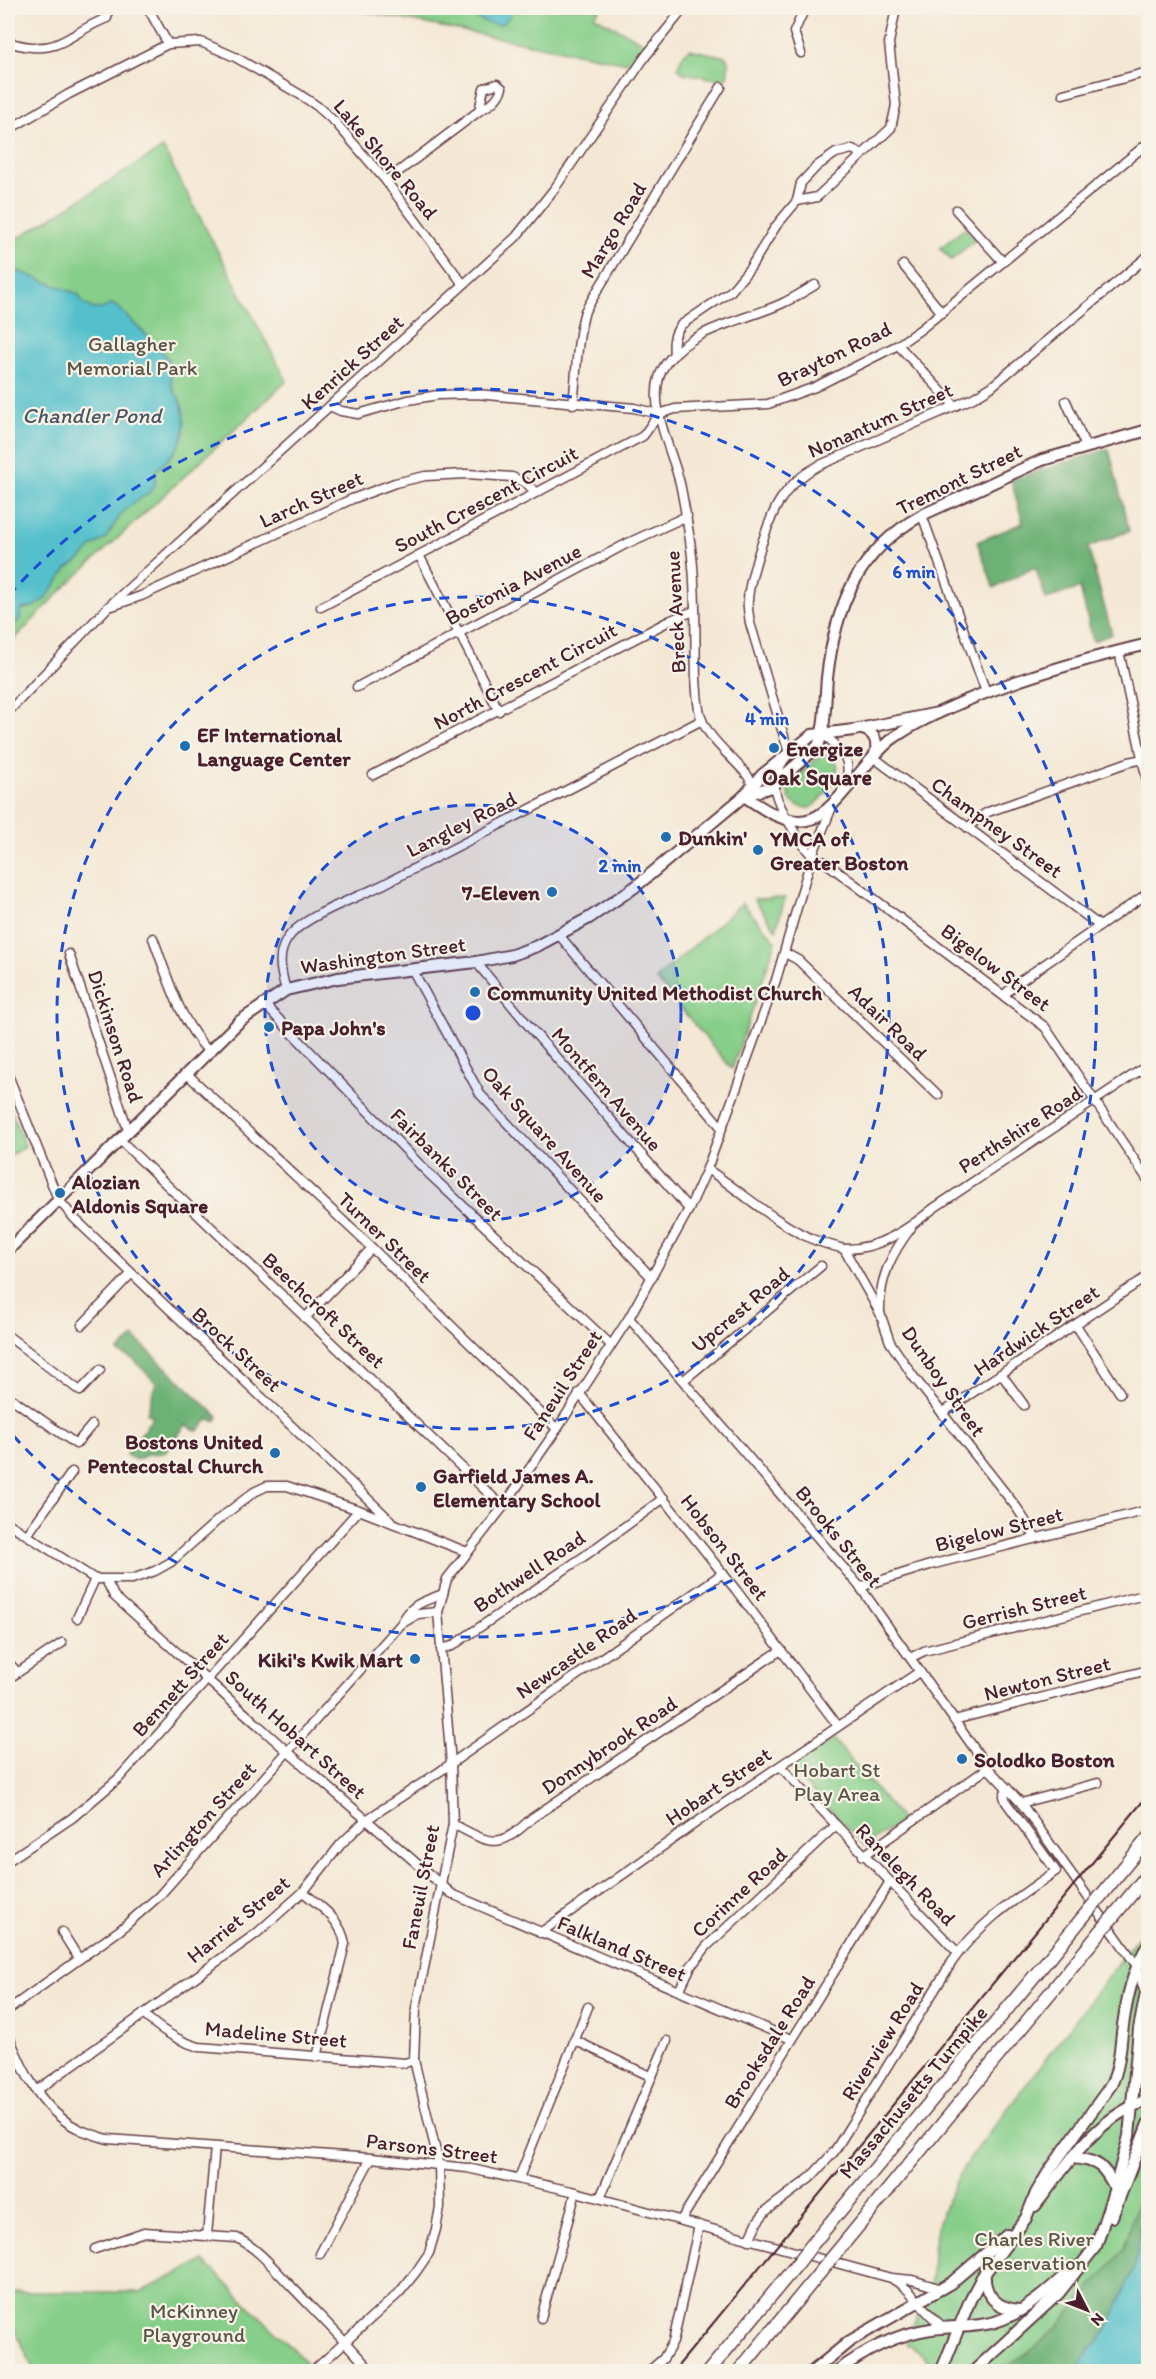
<svg xmlns="http://www.w3.org/2000/svg" width="1156" height="2379" font-family="Itim,sans-serif">
<style>
.green{fill:#86ce89;stroke:#68765a;stroke-width:1.5}
.forest{fill:#6cb175;stroke:#5b6850;stroke-width:1.5}
.water{fill:#53c0cb;stroke:#4e707b;stroke-width:1.5}
.lines{fill:none;stroke-linecap:round;stroke-linejoin:round}
.minor-casing{stroke:#643d44;stroke-width:11}
.major-casing{stroke:#643d44;stroke-width:14}
.highway-casing{stroke:#643d44;stroke-width:15}
.minor{stroke:#fff;stroke-width:8}
.major{stroke:#fff;stroke-width:10}
.highway{stroke:#fff;stroke-width:12}
.rail{stroke:#4a1f2b;stroke-width:2}
.highway-bridge-casing{stroke:#643d44;stroke-width:15;stroke-linecap:butt}
.highway-bridge{stroke:#fff;stroke-width:12}
.ring{fill:none;stroke:#1d4ed8;stroke-width:3;stroke-dasharray:10 8}
.poi-dot{fill:#1f6fb2;stroke:#f7f3e8;stroke-width:2}
.labels{text-anchor:middle;dominant-baseline:central;stroke-width:4.5;stroke-linejoin:round;paint-order:stroke}
.street-label{font-size:21px;fill:#4a1f2b;stroke:#f7f3e8}
.park-label{font-size:21px;fill:#5c5447;stroke:#f7f3e8}
.poi-label{font-size:21px;font-weight:bold;fill:#4a1f2b;stroke:#f7f3e8;text-anchor:start}
.water-label{font-size:22px;font-style:italic;fill:#4d5763;stroke:#f7f3e8}
.neighbourhood-label{font-size:22px;font-weight:bold;fill:#4a1f2b;stroke:#f7f3e8}
.centre{fill:#1d4ed8;stroke:#f7f3e8;stroke-width:3}
.ring-label{font-size:18px;text-anchor:middle;font-weight:bold;fill:#1d4ed8;stroke:#f7f3e8;stroke-width:4.5;stroke-linejoin:round;paint-order:stroke}
</style>
<rect width="100%" height="100%" fill="#f7f3e8"/>
<filter id="ink" filterUnits="userSpaceOnUse"><feTurbulence type="fractalNoise" baseFrequency=".0167" numOctaves="2"/><feDisplacementMap in="SourceGraphic" scale="12" xChannelSelector="R" yChannelSelector="G"/><feConvolveMatrix kernelMatrix="1 2 1 2 8 2 1 2 1" color-interpolation-filters="sRGB"/></filter>
<filter id="wash" filterUnits="userSpaceOnUse"><feTurbulence type="fractalNoise" baseFrequency=".008" numOctaves="4" result="noise"/><feDisplacementMap in="SourceGraphic" scale="24" xChannelSelector="R" yChannelSelector="G"/><feGaussianBlur stdDeviation="1.35" result="paint"/><feColorMatrix in="noise" values="0 0 0 0 0 0 0 0 0 0 0 0 0 0 0 0 0 1.4 0 .05"/><feComposite in="paint" operator="in"/></filter>
<g filter="url(#wash)">
<rect width="100%" height="100%" fill="#f4e8d4"/>
<!-- green -->
<g class="green">
<path d="M344,8h257l-7,8 54,29 -20,18z"/>
<path d="M689,49l37,8 3,6 -2,14 -5,3 -39,-7 -5,-5c2,-9 4,-13 11,-19z"/>
<path d="M163,148l124,233 -223,207 -56,58v-408l12,-1z"/>
<path d="M965,228l10,12 -24,20 -11,-12z"/>
<path d="M822,754l8,2 7,7c4,16 -14,35 -26,45 -15,0 -26,-7 -23,-23z"/>
<path d="M785,898l-9,32 -22,-31z"/>
<path d="M742,903l34,38 -44,128 -76,-90z"/>
<path d="M8,1103l17,43 -17,11z"/>
<path d="M833,1739l69,81 -37,26 -75,-78z"/>
<path d="M1148,1924v273l-13,69 -20,48 -31,44 -6,13h-149c0,-14 -10,-21 -23,-26l26,-69 1,-27 5,-27 17,-39 10,-18z"/>
<path d="M204,2261l102,101 -10,10 -262,-1 -26,-58v-16l8,-5h125z"/>
</g>
<!-- forest -->
<g class="forest">
<path d="M1109,449l20,82 -41,16 24,87 -19,7 -13,-53 -34,11 -11,-32 -41,21 -17,-46 46,-19 -12,-43z"/>
<path d="M134,1337l84,80 -3,4 -6,-2 -11,12 -12,-6 -22,28 -15,1 -13,6 -10,-5 27,-38 -6,-4 9,-30 -23,-24 -15,-7z"/>
<path d="M1148,2174v23l-9,40 -4,29 -28,65 -23,27 -6,13 -78,1 37,-26 21,-20 66,-77 14,-48z"/>
</g>
<!-- water -->
<g class="water">
<path d="M469,8h41l1,6c-10,17 -19,10 -36,4z"/>
<path d="M13,269l65,25 6,10 10,5h8l10,-5 7,4c15,16 32,30 46,47 7,8 5,21 7,31 1,5 4,7 7,12 13,31 3,52 -23,72l-1,15 -7,9 -15,9 -11,10 -17,26 -12,7 -13,14 -13,9 -21,29 -12,9 -12,2 -3,12 -11,5v-356z"/>
<path d="M1148,2197v174h-70l6,-13 23,-27 28,-65 4,-29z"/>
</g>
</g>
<g filter="url(#ink)">
<g class="lines">
<!-- minor casing -->
<g class="minor-casing">
<g id="minor">
<path d="M148,8l20,36"/>
<path d="M8,42c52,16 56,-7 99,-24l1,-10"/>
<path d="M801,53l-7,-21 11,-24"/>
<path d="M1063,94l85,-22"/>
<path d="M8,130l61,-36 99,-50 33,-2 34,15 64,37 18,12 19,17 50,58 77,103"/>
<path d="M386,181l93,-70c11,-6 19,-11 23,-23l-5,-4 -13,4 -5,23"/>
<path d="M797,201l20,-4 74,-69 5,-23 -7,-62 7,-35"/>
<path d="M956,210l47,52"/>
<path d="M1148,256l-157,131 -18,11 -155,68c-15,8 -28,19 -37,33 -12,17 -32,80 -33,101 -1,7 1,15 2,23l39,130c-8,10 -14,21 -14,34 -1,14 27,60 38,69 3,3 9,5 12,6l220,165 103,153"/>
<path d="M903,265l39,48"/>
<path d="M898,345l57,61"/>
<path d="M674,355c-1,-12 -1,-20 7,-30l50,-34 19,-23 26,-42 21,-25 4,-18 16,-17 19,-13 16,-4 10,5"/>
<path d="M1066,401l20,46"/>
<path d="M573,404c4,-32 3,-62 12,-93l136,-224"/>
<path d="M330,406l11,5 17,3 50,-14 30,-5 38,-1 158,14 25,6 16,-5 93,-5 47,-17 83,-42 23,-16 227,-186"/>
<path d="M922,515l64,177"/>
<path d="M419,555l80,156"/>
<path d="M112,606l29,-10 211,-97 43,-16 30,-7 42,-2 45,3 14,6 10,9"/>
<path d="M321,607l322,-171 16,-22"/>
<path d="M1119,651l29,134"/>
<path d="M357,687l269,-143 61,-28"/>
<path d="M8,712l100,-105 408,-370 39,-49 90,-131 39,-49"/>
<path d="M821,733c24,17 34,30 21,58"/>
<path d="M873,757l227,169"/>
<path d="M373,775l298,-155 23,-9"/>
<path d="M756,790c-3,-5 -6,-11 -9,-15 -15,-19 -41,-37 -47,-61 -3,-12 -3,-24 -4,-36 -1,-32 0,-64 -2,-96 -1,-31 -7,-63 -13,-94 -7,-37 -41,-92 -14,-126 28,-36 78,-41 116,-59 11,-5 22,-12 32,-18"/>
<path d="M968,828l10,-10 10,-6 141,-50 19,-4"/>
<path d="M559,935l162,192"/>
<path d="M153,938c15,40 26,82 56,114"/>
<path d="M785,953l13,7 140,135"/>
<path d="M69,954l59,176"/>
<path d="M476,962l57,69 156,178"/>
<path d="M412,969l68,125 172,184"/>
<path d="M286,990c-6,-20 -10,-39 5,-56 19,-21 69,-37 95,-51 106,-54 211,-108 316,-163"/>
<path d="M1004,995l12,-11 132,-91"/>
<path d="M263,1003l163,168 185,174"/>
<path d="M186,1073l186,175 185,181"/>
<path d="M8,1075l50,124 16,19 319,305"/>
<path d="M120,1140l383,367"/>
<path d="M707,1169c35,23 67,53 105,70 10,4 21,7 32,10l36,64 10,29 23,34 104,132 19,30"/>
<path d="M844,1249c35,1 64,-20 90,-41l214,-143"/>
<path d="M880,1312c-1,-33 11,-58 31,-84"/>
<path d="M305,1318l67,-70"/>
<path d="M629,1318l231,269 128,181 33,35 116,163 7,24"/>
<path d="M82,1325l49,-51"/>
<path d="M1076,1325l44,68"/>
<path d="M8,1336l72,55 20,-21"/>
<path d="M1002,1375l22,30"/>
<path d="M684,1380l137,-114"/>
<path d="M579,1393l157,197 102,136"/>
<path d="M8,1396l68,48 16,-19"/>
<path d="M942,1413l206,-137"/>
<path d="M8,1523l87,56h37l23,-8 16,-9 48,-43 35,-27 13,-6h20l72,24 108,42"/>
<path d="M27,1535l45,-63"/>
<path d="M106,1580l8,16 173,155 165,143 339,145"/>
<path d="M860,1587l70,-22 218,-55"/>
<path d="M77,1618l18,-39"/>
<path d="M401,1624l17,-10 20,-2"/>
<path d="M441,1649l11,-3 134,-91 78,-57"/>
<path d="M910,1658l14,-7 224,-57"/>
<path d="M8,1662l9,10"/>
<path d="M8,1679l54,-36"/>
<path d="M954,1720l194,-50"/>
<path d="M780,1766l178,187"/>
<path d="M1021,1803l77,-20"/>
<path d="M453,1824c40,21 45,26 79,-6l249,-168"/>
<path d="M863,1856l125,-88"/>
<path d="M8,1861l64,-43 47,-40 240,-268"/>
<path d="M303,1892c18,15 38,27 42,52l-28,113"/>
<path d="M62,1932l17,27"/>
<path d="M540,1933l167,-118 212,-143"/>
<path d="M679,1991l12,-25 16,-20 128,-120"/>
<path d="M8,2010l112,-80 39,-34 242,-272c11,-21 21,-22 42,-30"/>
<path d="M143,2014c18,16 33,26 56,33l206,16 9,-3"/>
<path d="M8,2034c14,35 33,76 69,94 9,5 21,8 31,11l263,19 96,10 109,24 315,86 21,2 30,9"/>
<path d="M574,2040l78,37"/>
<path d="M36,2091l221,-158 46,-41 38,-48 25,-24 73,-48 284,-199"/>
<path d="M519,2178l69,-171"/>
<path d="M600,2198l67,-157"/>
<path d="M681,2220l208,-337"/>
<path d="M207,2235l8,-88"/>
<path d="M749,2240l9,-19 8,-10 44,-33 24,-26 118,-190c28,-41 64,-63 104,-91l-50,-69 -2,-6 3,-8"/>
<path d="M95,2249l49,-17 93,6c22,11 38,32 55,49 27,28 54,55 80,85"/>
<path d="M320,2254l51,-96"/>
<path d="M894,2280c20,10 30,34 51,48"/>
<path d="M541,2318l35,-126"/>
<path d="M312,2372l87,-79 17,-21 13,-19 7,-24 4,-22 -1,-43 -25,-104 2,-52 37,-184 -2,-61 -13,-151 9,-33 56,-72 54,-78 72,-111 60,-109 18,-40 69,-189 36,-124 20,-49"/>
<path d="M648,2372l15,-13 10,-17 26,-117"/>
</g>
</g>
<!-- major casing -->
<g class="major-casing">
<g id="major">
<path d="M862,729c12,3 17,13 13,25"/>
<path d="M744,796l27,-9 47,-41c8,-20 7,-47 9,-68 8,-71 30,-127 95,-163l120,-55 106,-30"/>
<path d="M744,796c18,12 43,31 67,23 26,-8 55,-61 81,-80 22,-16 48,-27 73,-38 60,-25 120,-42 183,-57"/>
<path d="M8,1250l232,-229 46,-31 52,-12 138,-16 36,-7 25,-9 52,-28 46,-31 109,-91 18,-21 50,-40 42,-5 84,-17"/>
<path d="M1072,2158c26,2 32,8 43,30"/>
<path d="M1035,2206c32,-41 61,-89 113,-106"/>
<path d="M1112,2217l36,-93"/>
<path d="M985,2272c-2,23 12,37 35,38"/>
<path d="M812,2372l38,-31 101,-58 56,-48"/>
<path d="M836,2372c29,-21 59,-38 95,-43 21,-3 44,-1 64,-7 30,-9 56,-34 79,-55"/>
<path d="M941,2372l29,-72 12,-23 44,-59 10,-25 13,-22 62,-86c9,-18 9,-39 12,-60 4,-27 10,-56 25,-80"/>
<path d="M973,2372l86,-79 37,-47 19,-58 14,-52 10,-107 9,-46"/>
</g>
</g>
<!-- highway casing -->
<g class="highway-casing">
<g id="highway">
<path d="M1099,1898l49,-60"/>
<path d="M1112,1918l36,-44"/>
<path d="M811,2246l278,-336"/>
<path d="M836,2253l266,-323"/>
<path d="M708,2372l90,-109"/>
<path d="M738,2372l84,-102"/>
</g>
</g>
<!-- minor -->
<use href="#minor" class="minor"/>
<!-- major -->
<use href="#major" class="major"/>
<!-- highway -->
<use href="#highway" class="highway"/>
<!-- rail -->
<path class="rail" d="M673,2372l475,-577"/>
<!-- highway-bridge casing -->
<g class="highway-bridge-casing">
<g id="highway-bridge">
<path d="M1089,1910l10,-12"/>
<path d="M1102,1930l10,-12"/>
<path d="M798,2263l13,-17"/>
<path d="M822,2270l14,-17"/>
</g>
</g>
<!-- highway-bridge -->
<use href="#highway-bridge" class="highway-bridge"/>
</g>
</g>
<!-- distance rings -->
<circle cx="473" cy="1013" r="208" fill="#1d4ed8" fill-opacity=".12"/>
<g class="ring">
<circle cx="473" cy="1013" r="208"/>
<circle cx="473" cy="1013" r="416"/>
<path d="M9 595A624 624 0 1 1 9 1431"/>
</g>
<!-- markers -->
<g class="poi-dot">
<circle cx="185" cy="746" r="6"/>
<circle cx="774" cy="748" r="6"/>
<circle cx="666" cy="837" r="6"/>
<circle cx="758" cy="850" r="6"/>
<circle cx="552" cy="892" r="6"/>
<circle cx="475" cy="992" r="6"/>
<circle cx="269" cy="1027" r="6"/>
<circle cx="60" cy="1193" r="6"/>
<circle cx="275" cy="1453" r="6"/>
<circle cx="421" cy="1487" r="6"/>
<circle cx="415" cy="1659" r="6"/>
<circle cx="962" cy="1759" r="6"/>
</g>
<g class="labels">
<!-- street labels -->
<g class="street-label">
<text transform="translate(386 159) rotate(50)">Lake Shore Road</text>
<text transform="translate(613 230) rotate(-59)">Margo Road</text>
<text transform="translate(834 354) rotate(-26)">Brayton Road</text>
<text transform="translate(352 362) rotate(-42)">Kenrick Street</text>
<text transform="translate(880 420) rotate(-24)">Nonantum Street</text>
<text transform="translate(959 479) rotate(-26)">Tremont Street</text>
<text transform="translate(311 499) rotate(-24)">Larch Street</text>
<text transform="translate(486 499) rotate(-28)">South Crescent Circuit</text>
<text transform="translate(513 584) rotate(-28)">Bostonia Avenue</text>
<text transform="translate(675 612) rotate(-93)">Breck Avenue</text>
<text transform="translate(525 676) rotate(-28)">North Crescent Circuit</text>
<text transform="translate(461 824) rotate(-27)">Langley Road</text>
<text transform="translate(997 827) rotate(36)">Champney Street</text>
<text transform="translate(383 955) rotate(-8)">Washington Street</text>
<text transform="translate(996 967) rotate(37)">Bigelow Street</text>
<text transform="translate(888 1022) rotate(44)">Adair Road</text>
<text transform="translate(116 1036) rotate(72)">Dickinson Road</text>
<text transform="translate(607 1089) rotate(49)">Montfern Avenue</text>
<text transform="translate(1020 1129) rotate(-33)">Perthshire Road</text>
<text transform="translate(545 1134) rotate(48)">Oak Square Avenue</text>
<text transform="translate(447 1164) rotate(45)">Fairbanks Street</text>
<text transform="translate(385 1237) rotate(44)">Turner Street</text>
<text transform="translate(740 1309) rotate(-40)">Upcrest Road</text>
<text transform="translate(324 1310) rotate(43)">Beechcroft Street</text>
<text transform="translate(1036 1330) rotate(-34)">Hardwick Street</text>
<text transform="translate(237 1349) rotate(43)">Brock Street</text>
<text transform="translate(944 1381) rotate(55)">Dunboy Street</text>
<text transform="translate(562 1385) rotate(-57)">Faneuil Street</text>
<text transform="translate(999 1529) rotate(-14)">Bigelow Street</text>
<text transform="translate(839 1536) rotate(51)">Brooks Street</text>
<text transform="translate(725 1547) rotate(52)">Hobson Street</text>
<text transform="translate(529 1571) rotate(-34)">Bothwell Road</text>
<text transform="translate(1024 1607) rotate(-14)">Gerrish Street</text>
<text transform="translate(576 1653) rotate(-35)">Newcastle Road</text>
<text transform="translate(1047 1678) rotate(-14)">Newton Street</text>
<text transform="translate(180 1684) rotate(-48)">Bennett Street</text>
<text transform="translate(296 1734) rotate(42)">South Hobart Street</text>
<text transform="translate(609 1745) rotate(-34)">Donnybrook Road</text>
<text transform="translate(718 1786) rotate(-34)">Hobart Street</text>
<text transform="translate(203 1819) rotate(-48)">Arlington Street</text>
<text transform="translate(906 1874) rotate(46)">Ranelegh Road</text>
<text transform="translate(420 1887) rotate(-79)">Faneuil Street</text>
<text transform="translate(739 1892) rotate(-43)">Corinne Road</text>
<text transform="translate(238 1919) rotate(-39)">Harriet Street</text>
<text transform="translate(622 1948) rotate(23)">Falkland Street</text>
<text transform="translate(276 2034) rotate(5)">Madeline Street</text>
<text transform="translate(882 2041) rotate(-58)">Riverview Road</text>
<text transform="translate(769 2042) rotate(-58)">Brooksdale Road</text>
<text transform="translate(913 2092) rotate(-50)">Massachusetts Turnpike</text>
<text transform="translate(432 2148) rotate(7)">Parsons Street</text>
</g>
<!-- park labels -->
<g class="park-label">
<text x="132" y="343">Gallagher<tspan x="132" dy="24">Memorial Park</tspan></text>
<text x="837" y="1769">Hobart St<tspan x="837" dy="24">Play Area</tspan></text>
<text x="1034" y="2238">Charles River<tspan x="1034" dy="24">Reservation</tspan></text>
<text x="194" y="2310">McKinney<tspan x="194" dy="24">Playground</tspan></text>
</g>
<!-- poi labels -->
<g class="poi-label">
<text x="197" y="734">EF International<tspan x="197" dy="24">Language Center</tspan></text>
<text x="786" y="748">Energize</text>
<text x="678" y="837">Dunkin'</text>
<text x="770" y="838">YMCA of<tspan x="770" dy="24">Greater Boston</tspan></text>
<text x="540" y="892" text-anchor="end">7-Eleven</text>
<text x="487" y="992">Community United Methodist Church</text>
<text x="281" y="1027">Papa John's</text>
<text x="72" y="1181">Alozian<tspan x="72" dy="24">Aldonis Square</tspan></text>
<text x="263" y="1441" text-anchor="end">Bostons United<tspan x="263" dy="24">Pentecostal Church</tspan></text>
<text x="433" y="1475">Garfield James A.<tspan x="433" dy="24">Elementary School</tspan></text>
<text x="403" y="1659" text-anchor="end">Kiki's Kwik Mart</text>
<text x="974" y="1759">Solodko Boston</text>
</g>
<!-- water labels -->
<g class="water-label">
<text x="92" y="415">Chandler Pond</text>
</g>
<!-- neighbourhood labels -->
<g class="neighbourhood-label">
<text x="817" y="777">Oak Square</text>
</g>
</g>
<circle cx="473" cy="1013" r="9" class="centre"/>
<g class="ring-label">
<text x="914" y="578">6 min</text>
<text x="767" y="725">4 min</text>
<text x="620" y="872">2 min</text>
</g>
<!-- margin -->
<rect width="1156" height="2379" fill="none" stroke="#f7f3e8" stroke-width="30"/>
<!-- north arrow -->
<g transform="translate(1087 2310) rotate(132)" stroke="#f7f3e8" stroke-width="4.5" paint-order="stroke">
<path d="M0-4.5L10 22L0 15L-10 22Z" fill="#4a1f2b"/>
<text y="-9" font-size="16" font-weight="bold" text-anchor="middle" fill="#4a1f2b">N</text>
</g>
</svg>
